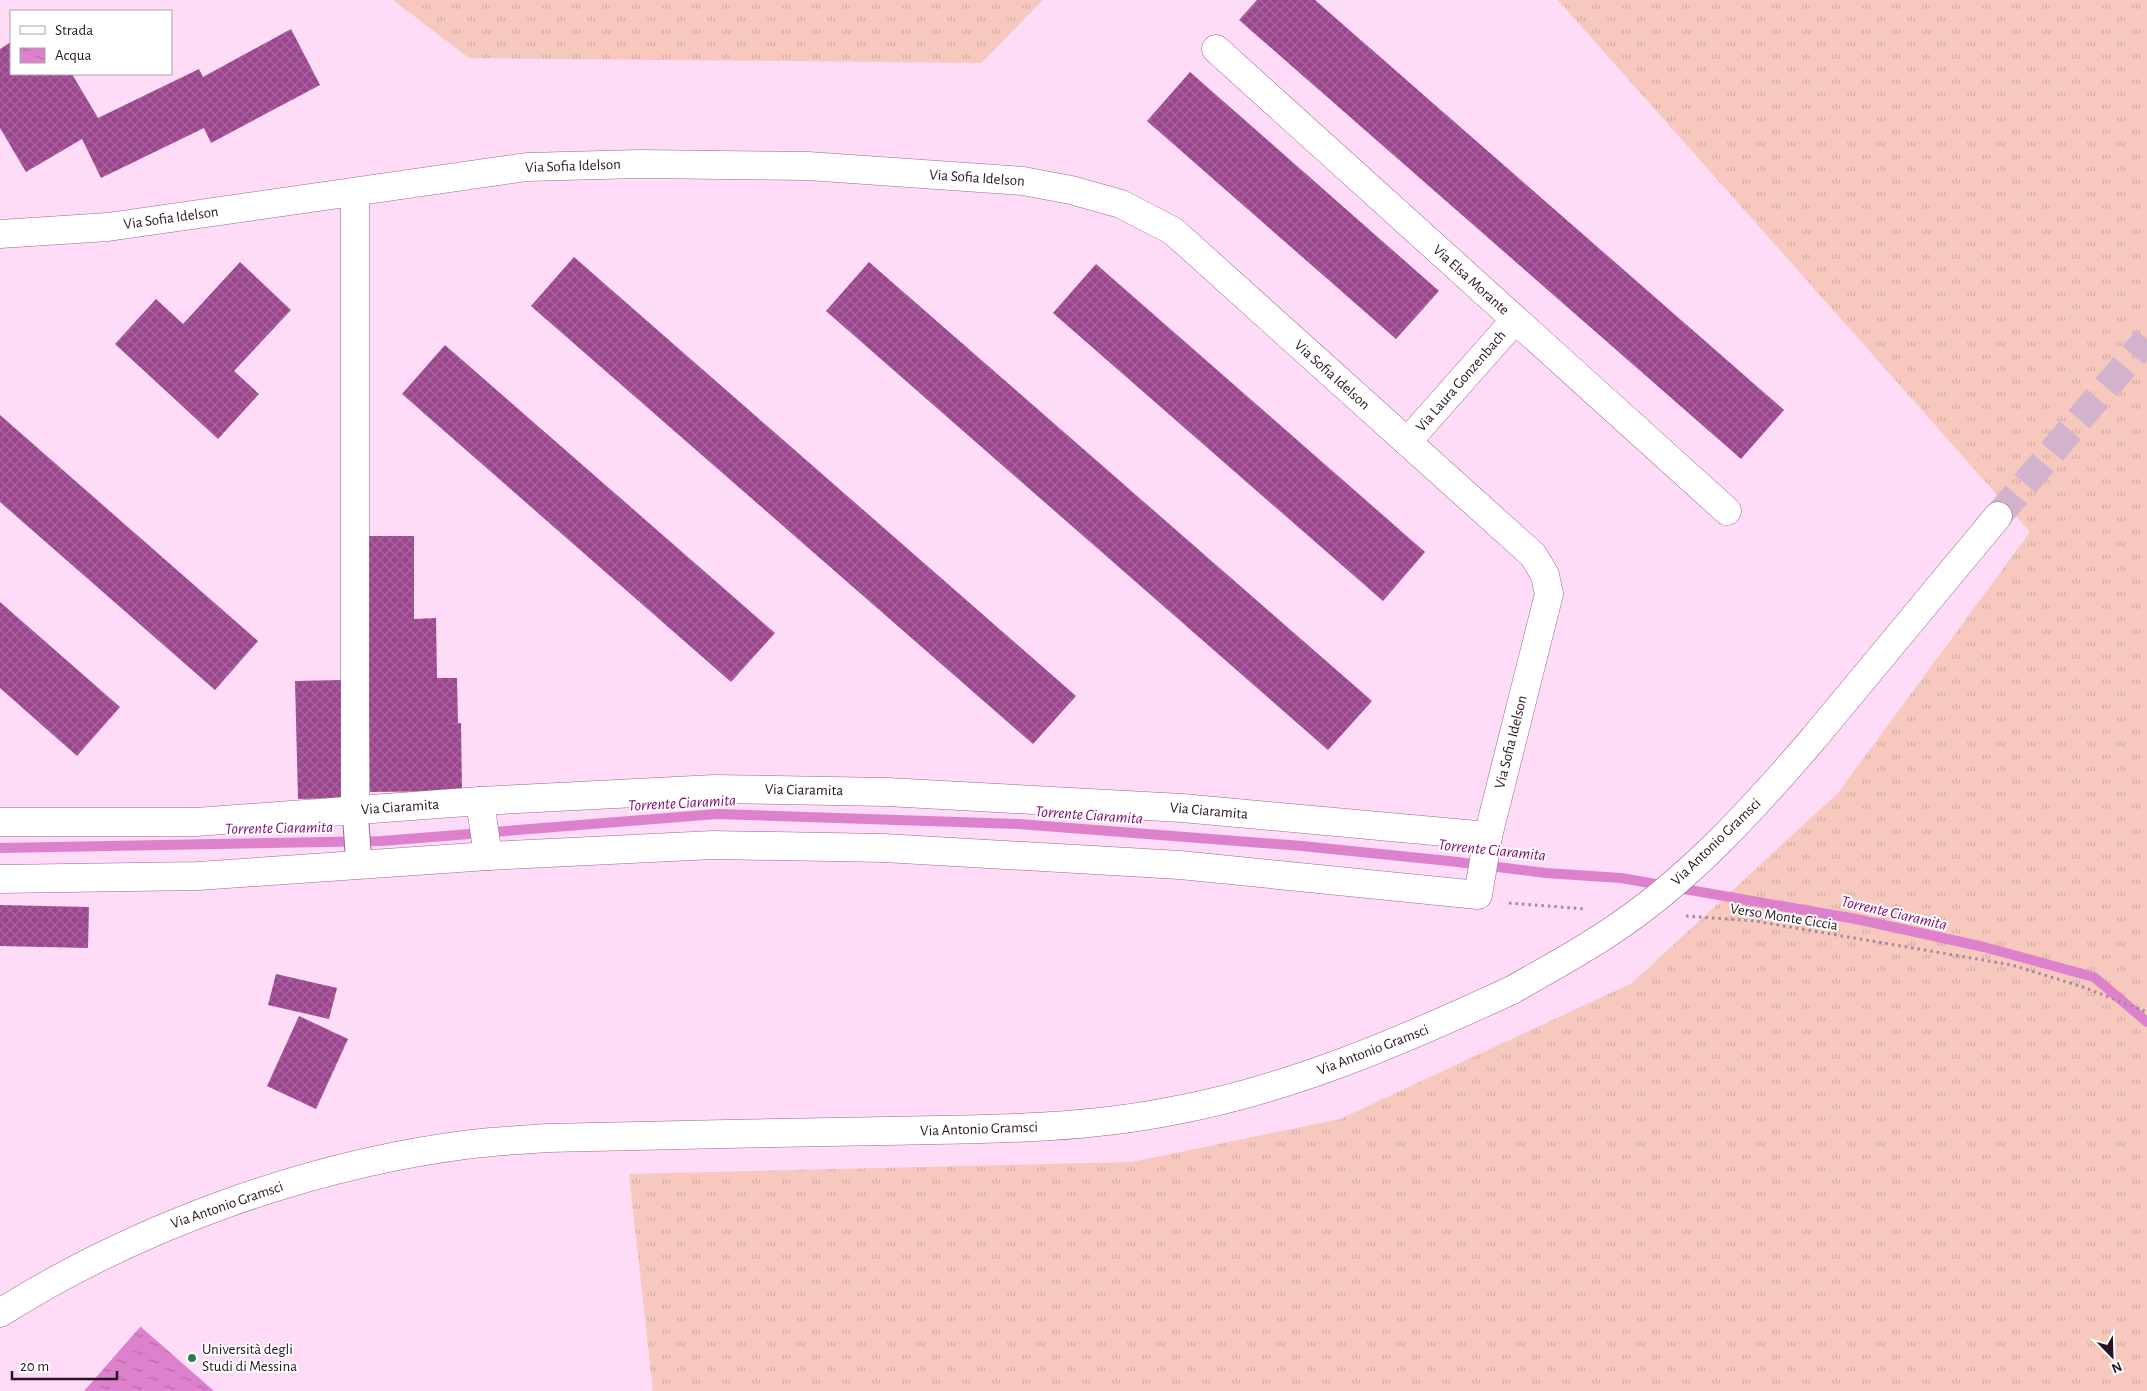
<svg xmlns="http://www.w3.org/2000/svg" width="2147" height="1391" font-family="'Alegreya Sans',sans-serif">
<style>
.grass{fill:url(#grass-tufts)}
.water{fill:url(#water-ripples)}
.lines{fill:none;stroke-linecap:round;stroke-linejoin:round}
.stream{stroke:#dd81cc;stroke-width:10}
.building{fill:url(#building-cross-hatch)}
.secondary-tunnel{stroke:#d3b3cc;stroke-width:28;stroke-dasharray:28 14;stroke-linecap:butt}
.pedestrian-casing{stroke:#9a6790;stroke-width:27}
.minor-casing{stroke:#9a6790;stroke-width:29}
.secondary-casing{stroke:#9a6790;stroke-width:29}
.path{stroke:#a5889e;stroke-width:3;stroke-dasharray:2.5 4;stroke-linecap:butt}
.pedestrian{stroke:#fff;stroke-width:25}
.minor{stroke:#fff;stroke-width:28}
.secondary{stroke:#fff;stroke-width:28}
.secondary-bridge-casing{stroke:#9a6790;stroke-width:29;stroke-linecap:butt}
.secondary-bridge{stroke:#fff;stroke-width:28}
.poi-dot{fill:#2f7e4f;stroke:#fff;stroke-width:2}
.labels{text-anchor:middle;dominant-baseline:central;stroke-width:4;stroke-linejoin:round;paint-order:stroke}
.street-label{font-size:15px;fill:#271323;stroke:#fff}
.poi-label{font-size:15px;fill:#271323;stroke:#fff;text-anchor:start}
.water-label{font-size:16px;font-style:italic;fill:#7c086f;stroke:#fff}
</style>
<defs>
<pattern id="grass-tufts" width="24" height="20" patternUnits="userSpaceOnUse" patternTransform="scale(1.25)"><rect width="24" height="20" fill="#f7c9be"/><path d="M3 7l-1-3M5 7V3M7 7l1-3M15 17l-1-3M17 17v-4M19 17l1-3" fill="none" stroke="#d4aca3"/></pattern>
<pattern id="water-ripples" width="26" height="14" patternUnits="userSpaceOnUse" patternTransform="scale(1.25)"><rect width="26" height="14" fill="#dd81cc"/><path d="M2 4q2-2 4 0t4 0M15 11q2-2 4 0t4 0" fill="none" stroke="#b368a5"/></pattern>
<pattern id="building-cross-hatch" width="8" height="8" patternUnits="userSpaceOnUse" patternTransform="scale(1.25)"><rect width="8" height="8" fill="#9c458e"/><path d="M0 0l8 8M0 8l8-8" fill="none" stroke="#a6689c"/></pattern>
</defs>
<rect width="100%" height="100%" fill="#fedbf6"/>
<!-- grass -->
<g class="grass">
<path d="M393,0h650l-62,63 -512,-5z"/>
<path d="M1558,0h589v1391h-1494l-24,-217 503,-12 208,-43 292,-136 206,-190 192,-261z"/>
</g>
<!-- water -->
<path class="water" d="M141,1326v1l73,64h-130z"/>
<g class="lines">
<!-- stream -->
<path class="stream" d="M0,848l382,-7 335,-27 302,10 283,22 147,15 97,12 75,5 235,41 128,28 110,30 53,45"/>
</g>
<!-- building -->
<g class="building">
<path d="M1257,0h58l469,410 -43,49 -502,-439z"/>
<path d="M291,29l29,56 -109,58 -7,-15 -103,50 -19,-39 -56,33 -26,-44v-79l11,-7v32h61l26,44 101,-49 4,8z"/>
<path d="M1190,72l249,219 -43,48 -249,-218z"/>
<path d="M574,257l502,439 -43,48 -502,-438z"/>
<path d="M240,262l51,48 -57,61 25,23 -41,45 -103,-95 41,-45 27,25z"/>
<path d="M869,262l503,439 -44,49 -502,-439z"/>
<path d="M1096,264l329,288 -42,49 -330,-288z"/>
<path d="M445,345l330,288 -44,49 -329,-288z"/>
<path d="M0,415l258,226 -43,49 -215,-188z"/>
<path d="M367,536h47v83l22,-1 1,60h20l1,45 -14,1 17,-1 1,68 -92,1z"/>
<path d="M0,602l120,105 -43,49 -77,-68z"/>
<path d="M341,680l3,118 -46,1 -3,-118z"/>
<path d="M0,905l89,2 -1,41 -88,-2z"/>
<path d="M276,974l61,14 -8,31 -61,-14z"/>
<path d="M299,1016l49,23 -32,70 -49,-23z"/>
</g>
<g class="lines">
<!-- secondary-tunnel -->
<path class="secondary-tunnel" d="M1998,516l149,-177"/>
<!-- pedestrian casing -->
<g class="pedestrian-casing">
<path id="pedestrian" d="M355,810l4,55"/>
</g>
<!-- minor casing -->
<g class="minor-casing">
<g id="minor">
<path d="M1216,49l511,462"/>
<path d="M355,192v618"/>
<path d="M0,234l108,-7 419,-60 112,-3 169,2 215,15 48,9 50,14 52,27 360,324 12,20 4,19 -61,242 -10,59 -298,-30 -296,-17 -171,-3 -225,11 -290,20 -198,3"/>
<path d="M1407,442l108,-122"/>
<path d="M480,801l8,55"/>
<path d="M0,822h196l284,-21 234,-12 173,3 295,16 306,28"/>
</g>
</g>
<!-- secondary casing -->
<g class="secondary-casing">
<g id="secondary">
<path d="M1814,738l184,-222"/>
<path d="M0,1313c138,-87 310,-149 472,-169 25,-3 51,-4 76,-6 112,-3 225,-5 337,-7 96,-2 192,-1 287,-20 119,-22 230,-70 340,-121"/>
</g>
</g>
<!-- path -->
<g class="path">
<path d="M1509,903l76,6"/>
<path d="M1686,916l69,5 257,44 71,22 64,25"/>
</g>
<!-- pedestrian -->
<use href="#pedestrian" class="pedestrian"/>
<!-- minor -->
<use href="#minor" class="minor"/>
<!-- secondary -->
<use href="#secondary" class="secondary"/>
<!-- secondary-bridge casing -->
<g class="secondary-bridge-casing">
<path id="secondary-bridge" d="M1512,990c33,-19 67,-37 98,-58 79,-52 143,-123 204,-194"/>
</g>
<!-- secondary-bridge -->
<use href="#secondary-bridge" class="secondary-bridge"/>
</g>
<!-- markers -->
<circle class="poi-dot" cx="192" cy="1358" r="5"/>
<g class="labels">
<!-- street labels -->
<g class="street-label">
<text transform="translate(573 166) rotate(-2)">Via Sofia Idelson</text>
<text transform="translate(977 178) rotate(4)">Via Sofia Idelson</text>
<text transform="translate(171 218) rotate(-8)">Via Sofia Idelson</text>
<text transform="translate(1471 280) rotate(42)">Via Elsa Morante</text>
<text transform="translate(1332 375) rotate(42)">Via Sofia Idelson</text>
<text transform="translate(1461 381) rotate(-49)">Via Laura Gonzenbach</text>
<text transform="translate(1511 742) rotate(-76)">Via Sofia Idelson</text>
<text transform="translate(804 790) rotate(1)">Via Ciaramita</text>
<text transform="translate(400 807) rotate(-4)">Via Ciaramita</text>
<text transform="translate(1209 811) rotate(5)">Via Ciaramita</text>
<text transform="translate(1716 842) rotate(-44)">Via Antonio Gramsci</text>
<text transform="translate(1784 917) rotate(9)">Verso Monte Ciccia</text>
<text transform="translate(1373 1050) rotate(-21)">Via Antonio Gramsci</text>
<text transform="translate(979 1129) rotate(-2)">Via Antonio Gramsci</text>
<text transform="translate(227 1205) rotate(-19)">Via Antonio Gramsci</text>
</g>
<!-- poi labels -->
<g class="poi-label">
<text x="202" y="1349">Università degli<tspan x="202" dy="17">Studi di Messina</tspan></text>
</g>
<!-- water labels -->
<g class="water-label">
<text transform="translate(682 803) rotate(-3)">Torrente Ciaramita</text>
<text transform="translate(1089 815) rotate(4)">Torrente Ciaramita</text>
<text transform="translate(279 828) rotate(-1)">Torrente Ciaramita</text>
<text transform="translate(1492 850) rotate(6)">Torrente Ciaramita</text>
<text transform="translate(1894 913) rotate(13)">Torrente Ciaramita</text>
</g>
</g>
<!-- legend -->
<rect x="10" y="10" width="162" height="65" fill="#ffffff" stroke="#a9a1a7"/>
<rect x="20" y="26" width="25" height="8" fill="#ffffff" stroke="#a9a1a7"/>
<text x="55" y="35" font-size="15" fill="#271323">Strada</text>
<rect x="20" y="48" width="25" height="15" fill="url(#water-ripples)" stroke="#a9a1a7"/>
<text x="55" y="60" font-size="15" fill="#271323">Acqua</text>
<!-- north arrow -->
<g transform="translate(2112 1356) rotate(157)" stroke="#ffffff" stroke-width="4" paint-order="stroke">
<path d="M0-4L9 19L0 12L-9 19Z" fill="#271323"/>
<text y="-8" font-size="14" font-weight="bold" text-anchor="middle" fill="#271323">N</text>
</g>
<!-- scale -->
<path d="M12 1371v8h105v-8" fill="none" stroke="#271323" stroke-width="2.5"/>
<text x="20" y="1371" font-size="15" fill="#271323" stroke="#ffffff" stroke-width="4" paint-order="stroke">20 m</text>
</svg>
